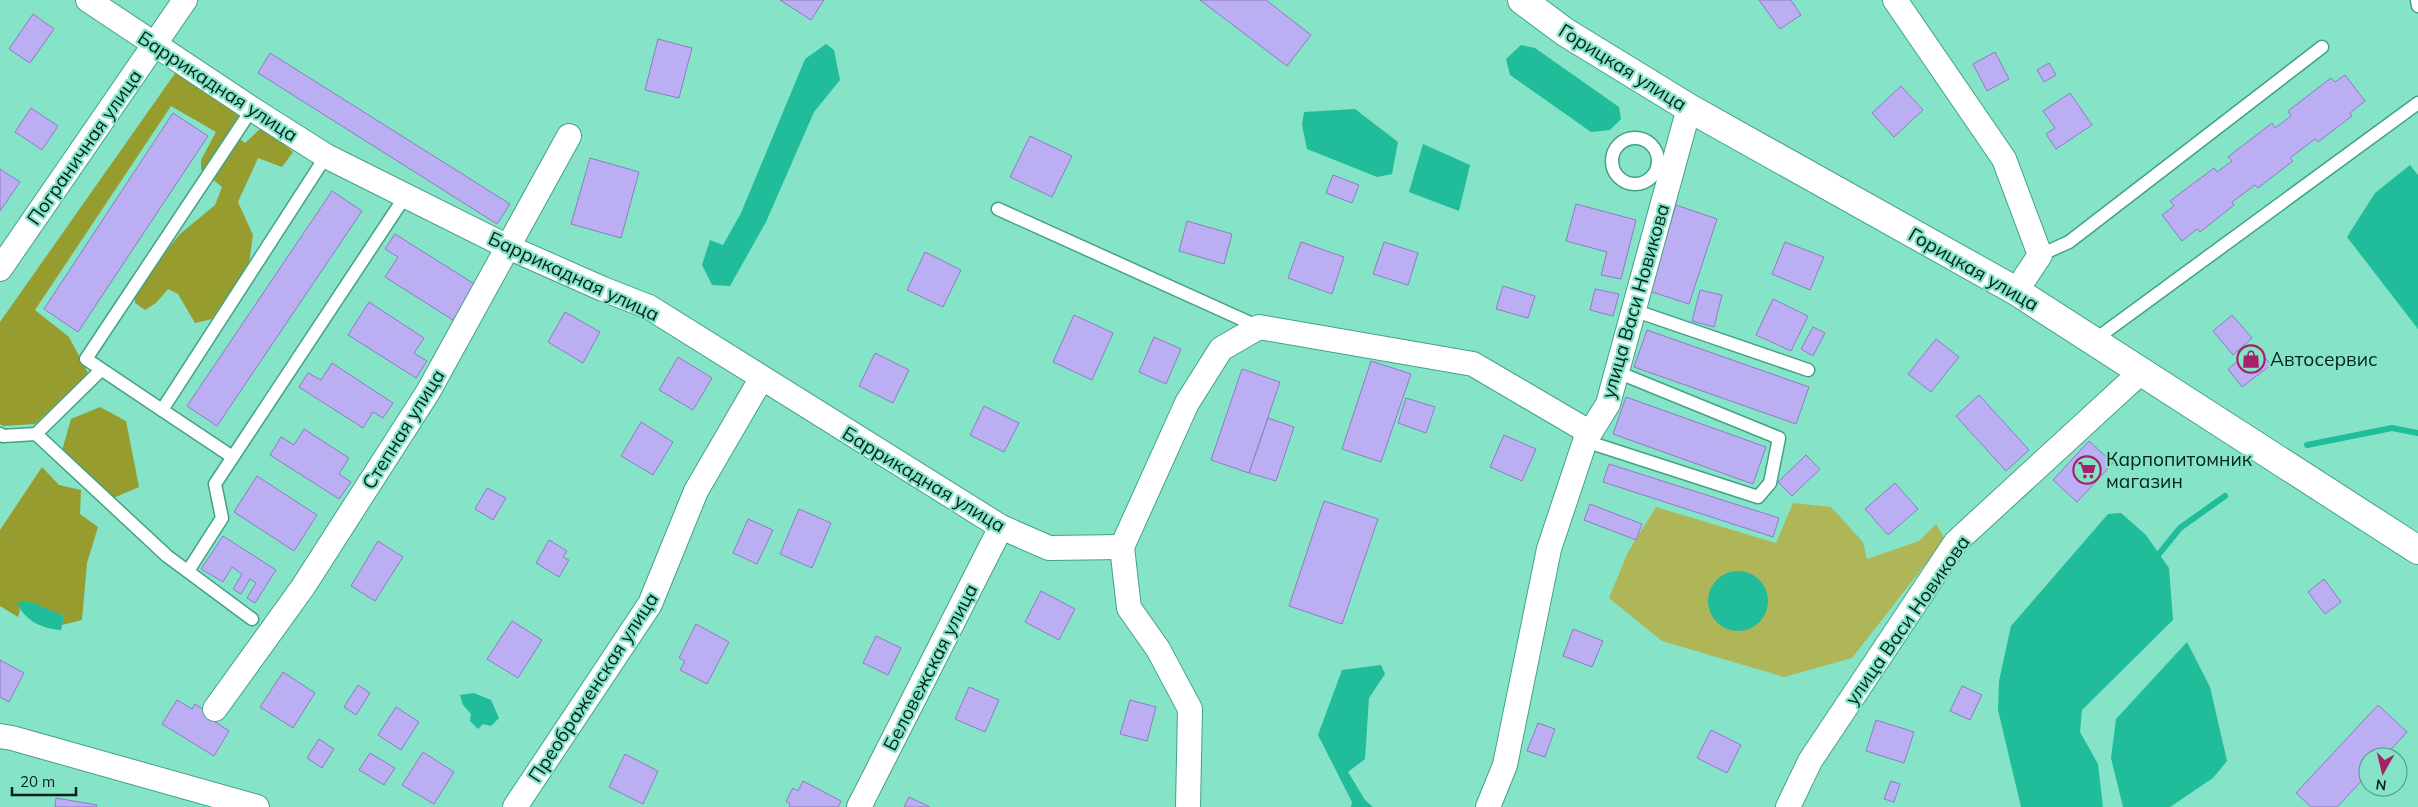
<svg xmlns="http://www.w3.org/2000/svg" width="2418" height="807" font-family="Mulish,sans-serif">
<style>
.green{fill:#afb657}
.forest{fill:#969c2e}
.water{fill:#21bc9a}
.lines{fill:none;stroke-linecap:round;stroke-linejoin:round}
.stream{stroke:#21bc9a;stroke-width:6}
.building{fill:#bbaef3;stroke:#8c7ec0}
.service-casing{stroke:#42a289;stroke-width:15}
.minor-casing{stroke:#42a289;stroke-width:26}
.primary-casing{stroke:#42a289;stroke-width:30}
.service{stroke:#fff;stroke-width:12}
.minor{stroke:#fff;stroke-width:24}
.primary{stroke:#fff;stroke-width:28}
.labels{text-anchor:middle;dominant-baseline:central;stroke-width:4.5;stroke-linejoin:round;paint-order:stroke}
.street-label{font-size:19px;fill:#04231b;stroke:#85e3c8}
.poi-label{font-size:19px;fill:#04231b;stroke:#85e3c8;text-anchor:start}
</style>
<rect width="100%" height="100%" fill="#85e3c8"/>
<!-- green -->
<path class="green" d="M1793,503l38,4 32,35 4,17 52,-18 17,-17 9,15 -93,119 -68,19 -122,-36 -53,-43 19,-46 28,-45 120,36z"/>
<!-- forest -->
<g class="forest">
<path d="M176,72l64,42 -11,16 16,13 15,-14 10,3 23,20 -11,15 -24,-9 -20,44 15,33 -4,28 -37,56 -17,4 -17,-29 -10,-5 -12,14 -11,7 -10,-7 -1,-12 46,-57 35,-29 7,-18 -21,-17v-10l15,-28 -45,-26 -136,204 34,27 19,36 -53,51 -32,2 -3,-2v-102z"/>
<path d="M100,407l26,14 13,66 -28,12 -50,-45 10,-35z"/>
<path d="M42,467l17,18 22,5 -1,24 18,13 -11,36 -5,57 -20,5 2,-9 -46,-13 2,7 -2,7 -18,-11v-76z"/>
</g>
<!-- water -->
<g class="water">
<path d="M826,44l8,6 6,30 -26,32 -48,110 -36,64 -18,-1 -10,-20 8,-25 13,5 18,-32 64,-154z"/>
<path d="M1521,45l14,3 84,59 2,12 -11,11 -19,2 -81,-57 -4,-16z"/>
<path d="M1355,109l43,33 -6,32 -15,3 -70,-28 -5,-24 2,-13z"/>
<path d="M1423,144l47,21 -11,46 -50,-19z"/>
<path d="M2410,165l8,10v154l-71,-92 28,-44z"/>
<path d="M2121,513l25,22 23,33 4,52 -91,90 -2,22 18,32 5,43h-82l-23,-97 1,-29 12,-55 97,-112z"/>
<circle cx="1738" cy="601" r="30"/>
<path d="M29,601l35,15 -3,14c-18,-1 -36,-9 -44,-27z"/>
<path d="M2187,642l23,45 17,74 -14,17 -43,29h-47l-12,-49 5,-39z"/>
<path d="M1381,665l4,9 -16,24 -4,61 -17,13 17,28 8,7h-22l1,-5 -34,-67 24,-65z"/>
<path d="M474,693l17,7 8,18 -8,8 -8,-2 -5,5 -8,-8 1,-7 -8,-9 -3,-10z"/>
</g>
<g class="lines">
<!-- stream -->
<g class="stream">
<path d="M2307,445l85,-17 26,5"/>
<path d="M2154,560l26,-32 45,-32"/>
</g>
</g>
<!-- building -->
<g class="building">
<path d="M780,0h44l-13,20z"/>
<path d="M1200,0h66l45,35 -24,31z"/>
<path d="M1759,0h32l10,15 -21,14z"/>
<path d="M33,14l21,15 -24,34 -21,-14z"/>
<path d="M658,39l34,9 -13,50 -34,-8z"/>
<path d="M1995,52l14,27 -22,12 -14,-27z"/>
<path d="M270,53l240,151 -13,20 -239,-151z"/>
<path d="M2049,63l7,12 -12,7 -7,-12z"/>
<path d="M2345,75l20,26 -15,12 2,3 -34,26 -3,-3 -25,19 3,3 -35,27 -3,-3 -23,17 2,3 -34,27 -3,-3 -15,12 -20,-26 12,-9 -4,-5 44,-33 3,4 15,-11 -4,-4 44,-34 3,5 16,-12 -3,-5 43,-33 4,4z"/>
<path d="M1901,86l22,24 -29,27 -22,-24z"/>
<path d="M2070,93l22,32 -36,24 -10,-15 9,-6 -12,-17z"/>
<path d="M31,108l27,18 -16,24 -27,-18z"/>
<path d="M173,113l35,23 -130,196 -34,-23z"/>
<path d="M1030,136l42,20 -20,41 -42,-20z"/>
<path d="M590,158l49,14 -18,66 -50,-14z"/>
<path d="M0,169l20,13 -20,29z"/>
<path d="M1333,175l26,10 -7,18 -26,-10z"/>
<path d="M332,191l30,20 -145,215 -30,-20z"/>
<path d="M1576,204l60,16 -15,59 -20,-4 6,-23 -41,-11z"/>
<path d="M1676,205l41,14 -28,85 -40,-13z"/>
<path d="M1187,221l45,13 -8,30 -45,-13z"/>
<path d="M395,234l81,51 -23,35 -68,-43 13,-20 -13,-8z"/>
<path d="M1301,242l43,15 -12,37 -44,-16z"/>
<path d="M1384,242l34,11 -10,32 -35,-11z"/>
<path d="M1785,242l39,15 -14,33 -38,-16z"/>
<path d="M925,252l36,18 -18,37 -36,-17z"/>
<path d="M1503,286l32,10 -7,22 -32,-9z"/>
<path d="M1595,289l24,5 -6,22 -23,-6z"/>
<path d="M1700,290l22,5 -8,32 -22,-6z"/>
<path d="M1773,299l35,17 -17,35 -35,-16z"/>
<path d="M369,302l55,36 -10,15 13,8 -11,17 -68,-43z"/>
<path d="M565,312l35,20 -17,31 -35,-21z"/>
<path d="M1074,315l39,18 -21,47 -39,-18z"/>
<path d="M2232,315l20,23 -19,17 -20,-24z"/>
<path d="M1813,327l12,6 -12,23 -12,-7z"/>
<path d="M1647,330l162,57 -13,37 -162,-57z"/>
<path d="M1154,337l27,12 -15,35 -27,-12z"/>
<path d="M1936,339l23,18 -28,35 -23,-18z"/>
<path d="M2256,347l15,18 -29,22 -14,-18z"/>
<path d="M875,353l34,17 -16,33 -34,-17z"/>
<path d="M678,357l34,21 -19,32 -34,-20z"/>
<path d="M1371,361l40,13 -30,88 -39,-13z"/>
<path d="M332,363l61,40 -10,15 -10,-6 -10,16 -64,-41 9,-14 13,7z"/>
<path d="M1242,369l38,13 -31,91 -38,-13z"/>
<path d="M1979,395l50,55 -23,21 -50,-55z"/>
<path d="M1626,397l140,50 -13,37 -140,-50z"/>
<path d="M1406,398l29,9 -9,26 -28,-10z"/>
<path d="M984,406l35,17 -15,29 -34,-17z"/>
<path d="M1268,418l26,9 -18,54 -27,-8z"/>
<path d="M641,422l32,20 -20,33 -32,-19z"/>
<path d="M304,429l45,29 -10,16 12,8 -12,17 -69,-44 11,-18 13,8z"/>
<path d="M1504,435l32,14 -14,32 -32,-14z"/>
<path d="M2089,441l24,22 -36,39 -24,-22z"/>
<path d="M1806,455l14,14 -28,27 -14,-14z"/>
<path d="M1609,464l170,54 -6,19 -170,-55z"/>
<path d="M257,476l60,39 -23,36 -60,-39z"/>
<path d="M1895,483l23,26 -30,26 -23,-26z"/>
<path d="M487,488l19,10 -13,22 -18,-11z"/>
<path d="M1324,501l54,18 -36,105 -53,-18z"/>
<path d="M1590,504l52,20 -6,16 -52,-20z"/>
<path d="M799,509l32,14 -19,45 -32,-14z"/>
<path d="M748,519l25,11 -16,34 -24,-11z"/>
<path d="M223,536l53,34 -21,33 -8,-5 9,-15 -6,-4 -9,15 -8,-5 9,-15 -10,-7 -9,15 -22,-13z"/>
<path d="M549,540l18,11 -4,6 6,3 -10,17 -23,-14z"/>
<path d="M378,541l25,16 -28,44 -24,-15z"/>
<path d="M2324,579l17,23 -16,12 -17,-22z"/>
<path d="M1041,591l34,18 -16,31 -34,-18z"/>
<path d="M512,621l30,19 -24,38 -31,-19z"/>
<path d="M696,624l33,18 -22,42 -27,-14 5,-9 -6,-3z"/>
<path d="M1573,629l30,12 -11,26 -29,-11z"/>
<path d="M876,636l25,12 -13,27 -25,-12z"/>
<path d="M0,660l24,13 -15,29 -9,-5z"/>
<path d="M283,672l32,21 -22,35 -33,-21z"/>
<path d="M358,685l12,8 -14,22 -12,-8z"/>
<path d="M1962,686l20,9 -12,25 -20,-9z"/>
<path d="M969,687l30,13 -14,32 -30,-13z"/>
<path d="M177,700l15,9 3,-5 18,12 -2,3 18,12 -15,25 -52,-32z"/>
<path d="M1130,700l26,7 -9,34 -27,-7z"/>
<path d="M2378,705l29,27 -23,25h-16v17l-31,33h-26l-15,-14z"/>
<path d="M396,707l23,15 -18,28 -23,-15z"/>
<path d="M1876,720l38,12 -10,31 -38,-12z"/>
<path d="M1538,723l17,6 -10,28 -18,-6z"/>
<path d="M1711,730l30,15 -14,28 -30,-15z"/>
<path d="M319,739l15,10 -12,19 -15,-10z"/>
<path d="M423,752l31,20 -20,32 -32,-19z"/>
<path d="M370,753l25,15 -11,17 -25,-15z"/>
<path d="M625,754l33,17 -15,33 -34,-17z"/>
<path d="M803,781l38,20 -3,6h-49l1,-3 -4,-3 7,-13 5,3z"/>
<path d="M1891,781l9,3 -6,18 -10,-3z"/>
<path d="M909,797l21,10h-26z"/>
<path d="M56,798l41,7 -1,2h-41z"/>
</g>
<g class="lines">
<!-- service casing -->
<g class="service-casing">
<g id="service">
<path d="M2417,0l1,6"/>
<path d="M252,109l-166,250 76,51 164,-254"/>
<circle cx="1635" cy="161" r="23"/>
<path d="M998,209l261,118"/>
<path d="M2040,255l29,-13 253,-195"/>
<path d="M1633,310l175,60"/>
<path d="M2093,341l325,-238"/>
<path d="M162,410l69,46"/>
<path d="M0,434l3,2 33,-2 65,-64"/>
<path d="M36,434l131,122 85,63"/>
<path d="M1585,441l173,56 12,-14 9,-45 -162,-66"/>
<path d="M188,571l34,-53 -7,-34 191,-289"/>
</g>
</g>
<!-- minor casing -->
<g class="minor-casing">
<g id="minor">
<path d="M88,0l164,109 74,47 182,91 95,42 46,18 352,220 48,21 73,-1"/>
<path d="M1895,0l109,159 36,96 -24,36"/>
<path d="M0,269l185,-269"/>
<path d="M1122,547l65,-144 34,-54 38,-22 214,37 116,68"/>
<path d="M1122,547l7,61 29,41 32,60 -2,98"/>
<path d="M215,709l88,-122 125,-195 141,-256"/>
<path d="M0,736l12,2 245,69"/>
<path d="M515,807l135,-203 46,-113 65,-112"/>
<path d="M859,807l142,-280"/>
<path d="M1488,807l17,-42 44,-216 36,-108 23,-37 81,-296"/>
<path d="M1788,807l22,-46 146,-219 185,-170"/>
</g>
</g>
<!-- primary casing -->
<g class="primary-casing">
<path id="primary" d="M1522,0l43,32 124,76 327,183 402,259"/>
</g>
<!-- service -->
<use href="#service" class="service"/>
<!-- minor -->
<use href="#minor" class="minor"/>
<!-- primary -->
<use href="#primary" class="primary"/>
</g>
<!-- icons -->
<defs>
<g id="shop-ring" transform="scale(1.4375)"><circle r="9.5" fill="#85e3c8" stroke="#a6206a" stroke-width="1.5"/><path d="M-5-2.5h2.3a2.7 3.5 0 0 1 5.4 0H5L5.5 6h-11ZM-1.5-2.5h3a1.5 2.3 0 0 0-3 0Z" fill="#a6206a"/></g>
<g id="supermarket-ring" transform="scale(1.4375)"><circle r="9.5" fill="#85e3c8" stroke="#a6206a" stroke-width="1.5"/><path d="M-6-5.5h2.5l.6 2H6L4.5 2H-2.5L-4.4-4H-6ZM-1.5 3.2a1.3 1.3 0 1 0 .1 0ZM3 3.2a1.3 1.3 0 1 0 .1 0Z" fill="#a6206a"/></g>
</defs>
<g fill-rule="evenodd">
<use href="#shop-ring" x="2251" y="359"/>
<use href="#supermarket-ring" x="2087" y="470"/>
</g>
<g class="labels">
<!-- street labels -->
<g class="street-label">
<text transform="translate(1623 67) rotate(32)">Горицкая улица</text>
<text transform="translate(218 86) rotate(33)">Баррикадная улица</text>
<text transform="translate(84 147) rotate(-55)">Пограничная улица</text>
<text transform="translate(1974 269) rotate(30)">Горицкая улица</text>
<text transform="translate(574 276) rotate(25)">Баррикадная улица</text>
<text transform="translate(1635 301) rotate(-74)">улица Васи Новикова</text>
<text transform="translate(403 429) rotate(-58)">Степная улица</text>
<text transform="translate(924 479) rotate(31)">Баррикадная улица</text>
<text transform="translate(1907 620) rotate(-55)">улица Васи Новикова</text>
<text transform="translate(930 667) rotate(-63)">Беловежская улица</text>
<text transform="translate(593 687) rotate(-57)">Преображенская улица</text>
</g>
<!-- poi labels -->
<g class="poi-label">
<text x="2270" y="359">Автосервис</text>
<text x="2106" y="459">Карпопитомник<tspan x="2106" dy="22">магазин</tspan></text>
</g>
</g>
<!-- north arrow -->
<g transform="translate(2383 772) rotate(188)"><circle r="24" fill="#85e3c8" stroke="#519683"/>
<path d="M0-4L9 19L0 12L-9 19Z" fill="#a6206a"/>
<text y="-8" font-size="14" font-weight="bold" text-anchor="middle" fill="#04231b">N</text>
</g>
<!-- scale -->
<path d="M12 787v8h64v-8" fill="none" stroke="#04231b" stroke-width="2.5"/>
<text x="20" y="787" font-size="15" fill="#04231b" stroke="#85e3c8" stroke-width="4" paint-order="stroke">20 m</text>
</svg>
